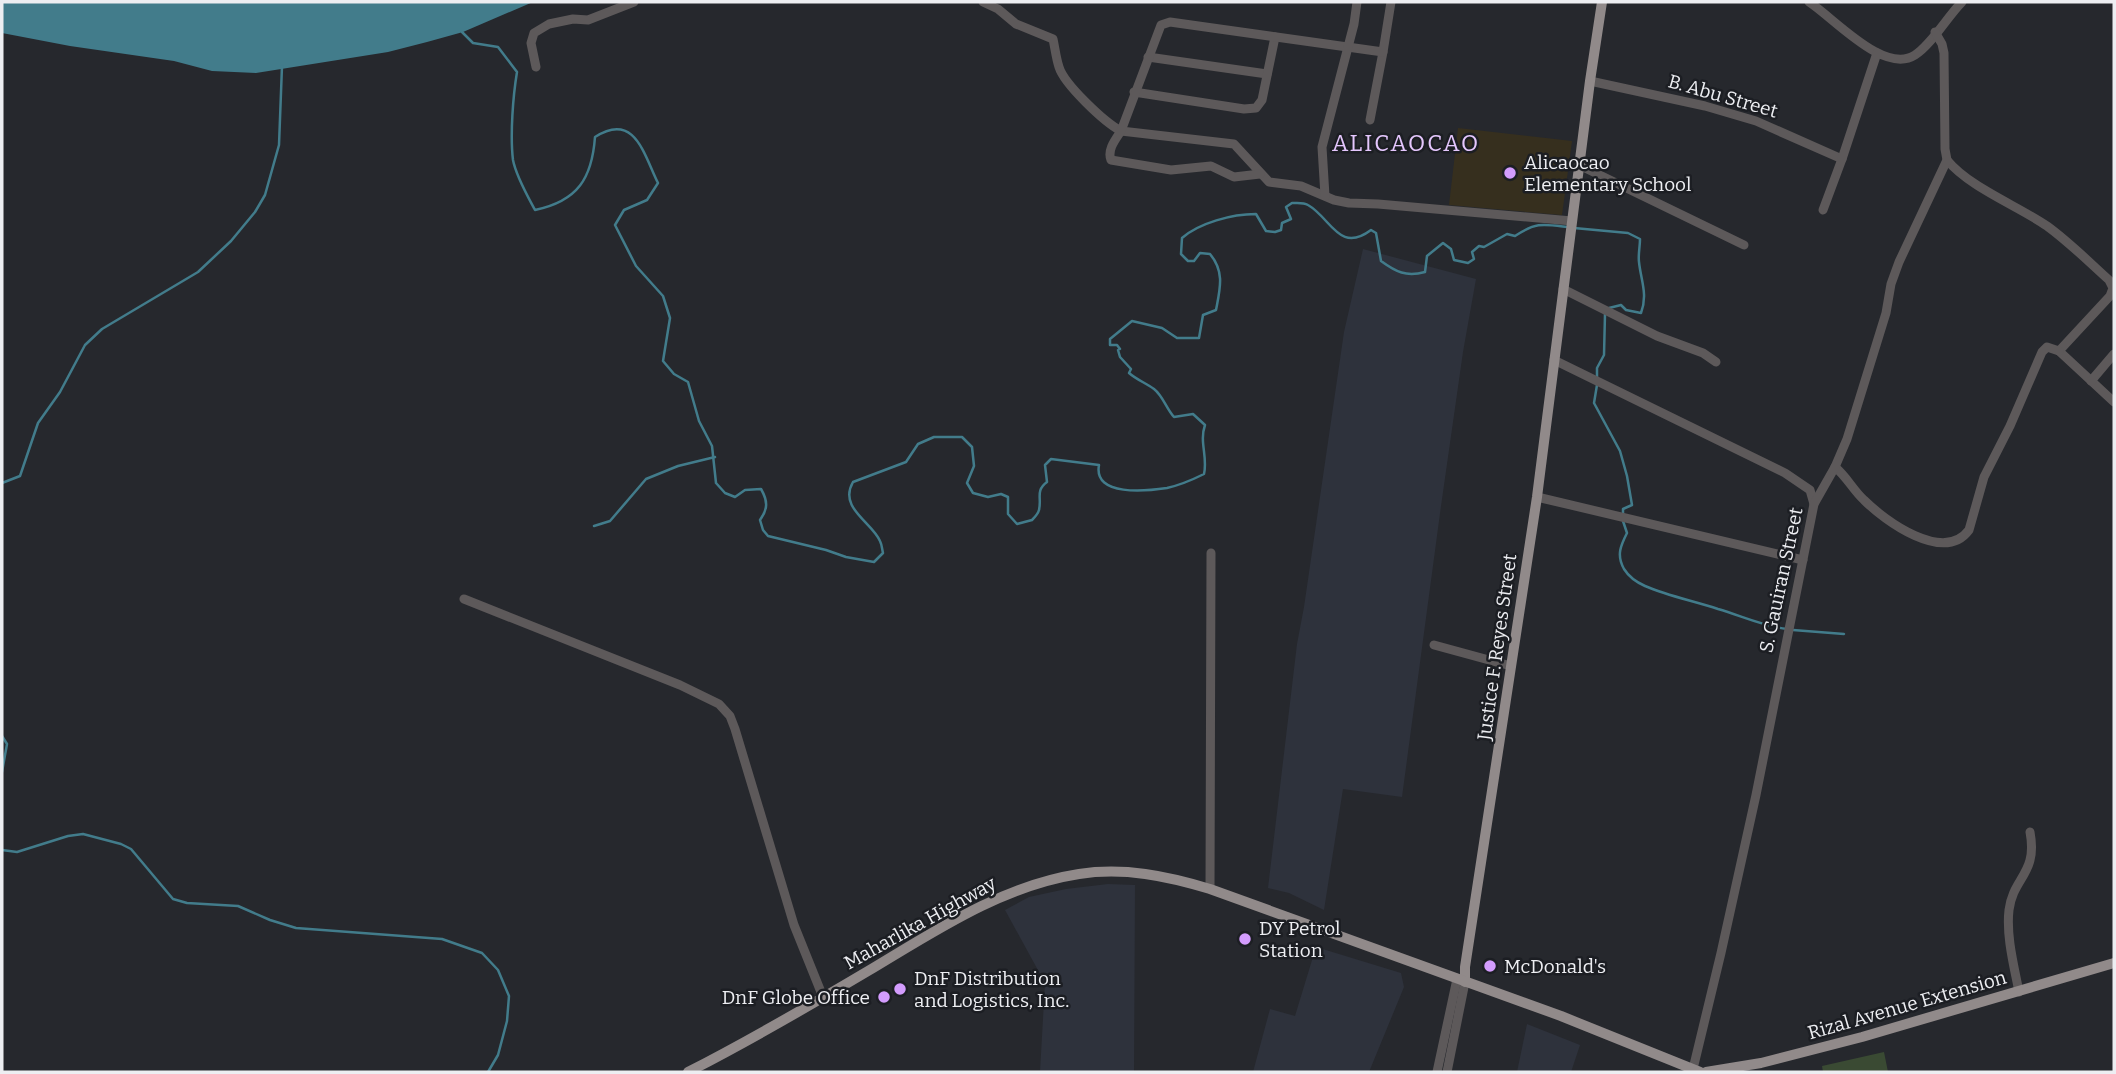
<svg xmlns="http://www.w3.org/2000/svg" width="2116" height="1074" font-family="Bitter,serif">
<style>
.built{fill:#2e323c}
.education{fill:#362f1e}
.green{fill:#3a4a33}
.water{fill:#427c8b}
.lines{fill:none;stroke-linecap:round;stroke-linejoin:round}
.stream{stroke:#427c8b;stroke-width:2.5}
.minor{stroke:#5d595a;stroke-width:9}
.major{stroke:#918a8a;stroke-width:10}
.poi-dot{fill:#d39cfd;stroke:#1c1e23;stroke-width:2.5}
.labels{text-anchor:middle;dominant-baseline:central;stroke-width:5;stroke-linejoin:round;paint-order:stroke}
.street-label{font-size:19px;fill:#edeef2;stroke:#1c1e23}
.poi-label{font-size:19px;fill:#edeef2;stroke:#1c1e23;text-anchor:start}
.quarter-label{font-size:23px;letter-spacing:2px;fill:#e5c7fe;stroke:#1c1e23}
</style>
<rect width="100%" height="100%" fill="#26282d"/>
<!-- built -->
<g class="built">
<path d="M1363,249l113,30 -13,73 -22,154 -39,291 -59,-8 -19,121 -35,-17 -21,-5 29,-244 7,-37 40,-275z"/>
<path d="M1108,884l27,1 -1,187h-94l5,-89 -40,-73 24,-13 37,-8z"/>
<path d="M1316,947l85,26 3,14 -35,85h-116l17,-63 25,7z"/>
<path d="M1527,1024l53,21 -9,27h-54z"/>
</g>
<!-- education -->
<path class="education" d="M1458,128l114,13 -10,74 -113,-10z"/>
<!-- green -->
<path class="green" d="M1884,1052l4,20h-65l-1,-6z"/>
<!-- water -->
<path class="water" d="M2,2h531l-70,30 -36,10 -39,10 -132,21 -44,-2 -38,-10 -104,-15 -68,-13z"/>
<g class="lines">
<!-- stream -->
<g class="stream">
<path d="M462,32l11,11 25,4 19,25c-4,24 -7,63 -4,88 3,16 14,35 22,50 43,-9 57,-32 60,-73 40,-26 49,18 63,46l-11,17 -23,10 -9,15 21,41 27,30 7,22 -7,43 11,13 14,8 11,39 13,25 4,37 9,10 10,4 10,-7 16,-1c7,12 7,20 -1,31l3,10 5,6 58,14 20,7 28,5 9,-9c-1,-4 -1,-8 -3,-12 -8,-19 -42,-33 -27,-59l53,-20 12,-18 16,-7h28l10,10 2,19 -7,17 6,10 15,4 13,-3 7,3v17l9,10 15,-4c3,-3 6,-6 7,-10 3,-12 -4,-19 8,-28l-2,-17 6,-6 48,6c-6,32 48,26 68,23 13,-3 25,-8 37,-14 4,-17 -5,-32 1,-49l-12,-11 -19,3c-8,-9 -11,-21 -20,-28 -8,-6 -17,-9 -25,-16l2,-4 -11,-12 -2,-7 2,-1 -3,-4h-7v-6l22,-18 30,7 15,10h22l4,-23 13,-5c4,-21 9,-38 -6,-56l-10,-1 -6,8h-6l-7,-7 1,-16c17,-15 50,-24 74,-24l10,17 9,1 6,-2 1,-7 9,-4 -5,-12 6,-4c5,0 11,-1 16,2 23,13 31,49 63,25l5,3 5,28c15,11 25,16 44,11l2,-16 16,-13 8,6 3,11 14,3 6,-4 -2,-7 7,-6 5,1 23,-13 8,2c21,-14 28,-12 52,-9"/>
<path d="M1574,228l54,5 12,6c0,8 -2,16 -1,23 2,19 9,32 2,51l-15,-3 -5,-5 -12,3"/>
<path d="M1597,379v-11l7,-13 1,-41"/>
<path d="M1597,385l-3,18 26,48 7,25 5,29 -9,4v5"/>
<path d="M2,483l18,-7 18,-53 22,-31 25,-47 17,-16 96,-57 33,-31 24,-29 10,-17 14,-50 3,-79"/>
<path d="M1623,521l4,12c-6,12 -11,22 -3,36 5,8 12,13 21,17 23,10 49,15 73,23 24,7 44,17 69,20"/>
<path d="M594,526l16,-5 36,-42 32,-13 37,-9"/>
<path d="M1793,630l51,4"/>
<path d="M2,736l5,8 -5,28"/>
<path d="M2,850l15,2 51,-16 15,-2 38,10 10,5 42,50 14,4 51,3 32,14 26,8 146,11 40,14 16,17 11,26 -2,25 -9,34 -10,17"/>
</g>
<!-- minor -->
<g class="minor">
<path d="M983,2l15,7 18,15 37,15c2,9 3,19 6,28 5,17 45,55 62,64l113,13 35,38 32,4 33,14 15,3 29,1 194,17"/>
<path d="M1809,2c25,16 75,73 106,53 17,-11 32,-38 47,-53"/>
<path d="M1148,57l119,17"/>
<path d="M536,67l-5,-24 3,-10 15,-9 24,-5 15,1 46,-18"/>
<path d="M1590,81l115,25 51,15 86,38"/>
<path d="M1134,92l110,17 12,-1 6,-8 13,-63"/>
<path d="M1370,120l13,-68"/>
<path d="M1947,160c22,27 71,46 100,66 22,16 42,36 62,54l4,8 -3,8 -51,55 55,51"/>
<path d="M1579,165l165,80"/>
<path d="M1260,174l-26,3 -23,-11 -40,4 -60,-10c-4,-10 4,-20 10,-29l40,-106 9,-3 213,30 8,-50"/>
<path d="M1325,196l-3,-49 32,-123 3,-22"/>
<path d="M1823,210l19,-51 35,-106"/>
<path d="M1563,289l94,47 46,17 13,9"/>
<path d="M1554,360l231,113 25,17 4,14"/>
<path d="M2091,381l23,-27"/>
<path d="M1835,467c12,10 18,23 29,33 21,21 80,64 105,30l15,-53 26,-51 32,-74 5,-5 12,4"/>
<path d="M1537,497l266,63"/>
<path d="M464,599l216,86 39,19 11,12 5,13 59,196 29,72"/>
<path d="M1434,645l77,21"/>
<path d="M1210,889l1,-336"/>
<path d="M2019,992c-5,-26 -13,-56 -10,-82 4,-33 29,-36 21,-78"/>
<path d="M1693,1069l28,-116 35,-158 58,-291 21,-37 12,-28 39,-126 5,-29 8,-22 48,-102 -2,-11 -1,-96 -2,-9 -7,-12"/>
<path d="M1437,1072l20,-93"/>
<path d="M1447,1072l18,-90"/>
</g>
<!-- major -->
<g class="major">
<path d="M1465,982v-15l72,-470 53,-416 12,-79"/>
<path d="M688,1072c61,-31 121,-66 180,-101 67,-40 133,-85 211,-97 45,-7 88,2 131,15l351,127 139,56"/>
<path d="M1706,1072l55,-9 101,-26 252,-74"/>
</g>
</g>
<!-- markers -->
<g class="poi-dot">
<circle cx="1510" cy="173" r="7"/>
<circle cx="1245" cy="939" r="7"/>
<circle cx="1490" cy="966" r="7"/>
<circle cx="900" cy="989" r="7"/>
<circle cx="884" cy="997" r="7"/>
</g>
<g class="labels">
<!-- street labels -->
<g class="street-label">
<text transform="translate(1723 96) rotate(16)">B. Abu Street</text>
<text transform="translate(1781 580) rotate(-78)">S. Gauiran Street</text>
<text transform="translate(1497 647) rotate(-82)">Justice F. Reyes Street</text>
<text transform="translate(920 923) rotate(-29)">Maharlika Highway</text>
<text transform="translate(1907 1005) rotate(-16)">Rizal Avenue Extension</text>
</g>
<!-- poi labels -->
<g class="poi-label">
<text x="1524" y="162">Alicaocao<tspan x="1524" dy="22">Elementary School</tspan></text>
<text x="1259" y="928">DY Petrol<tspan x="1259" dy="22">Station</tspan></text>
<text x="1504" y="966">McDonald's</text>
<text x="914" y="978">DnF Distribution<tspan x="914" dy="22">and Logistics, Inc.</tspan></text>
<text x="870" y="997" text-anchor="end">DnF Globe Office</text>
</g>
<!-- quarter labels -->
<g class="quarter-label">
<text x="1406" y="143">ALICAOCAO</text>
</g>
</g>
<!-- border -->
<rect width="2116" height="1074" fill="none" stroke="#edeef2" stroke-width="7"/>
</svg>
